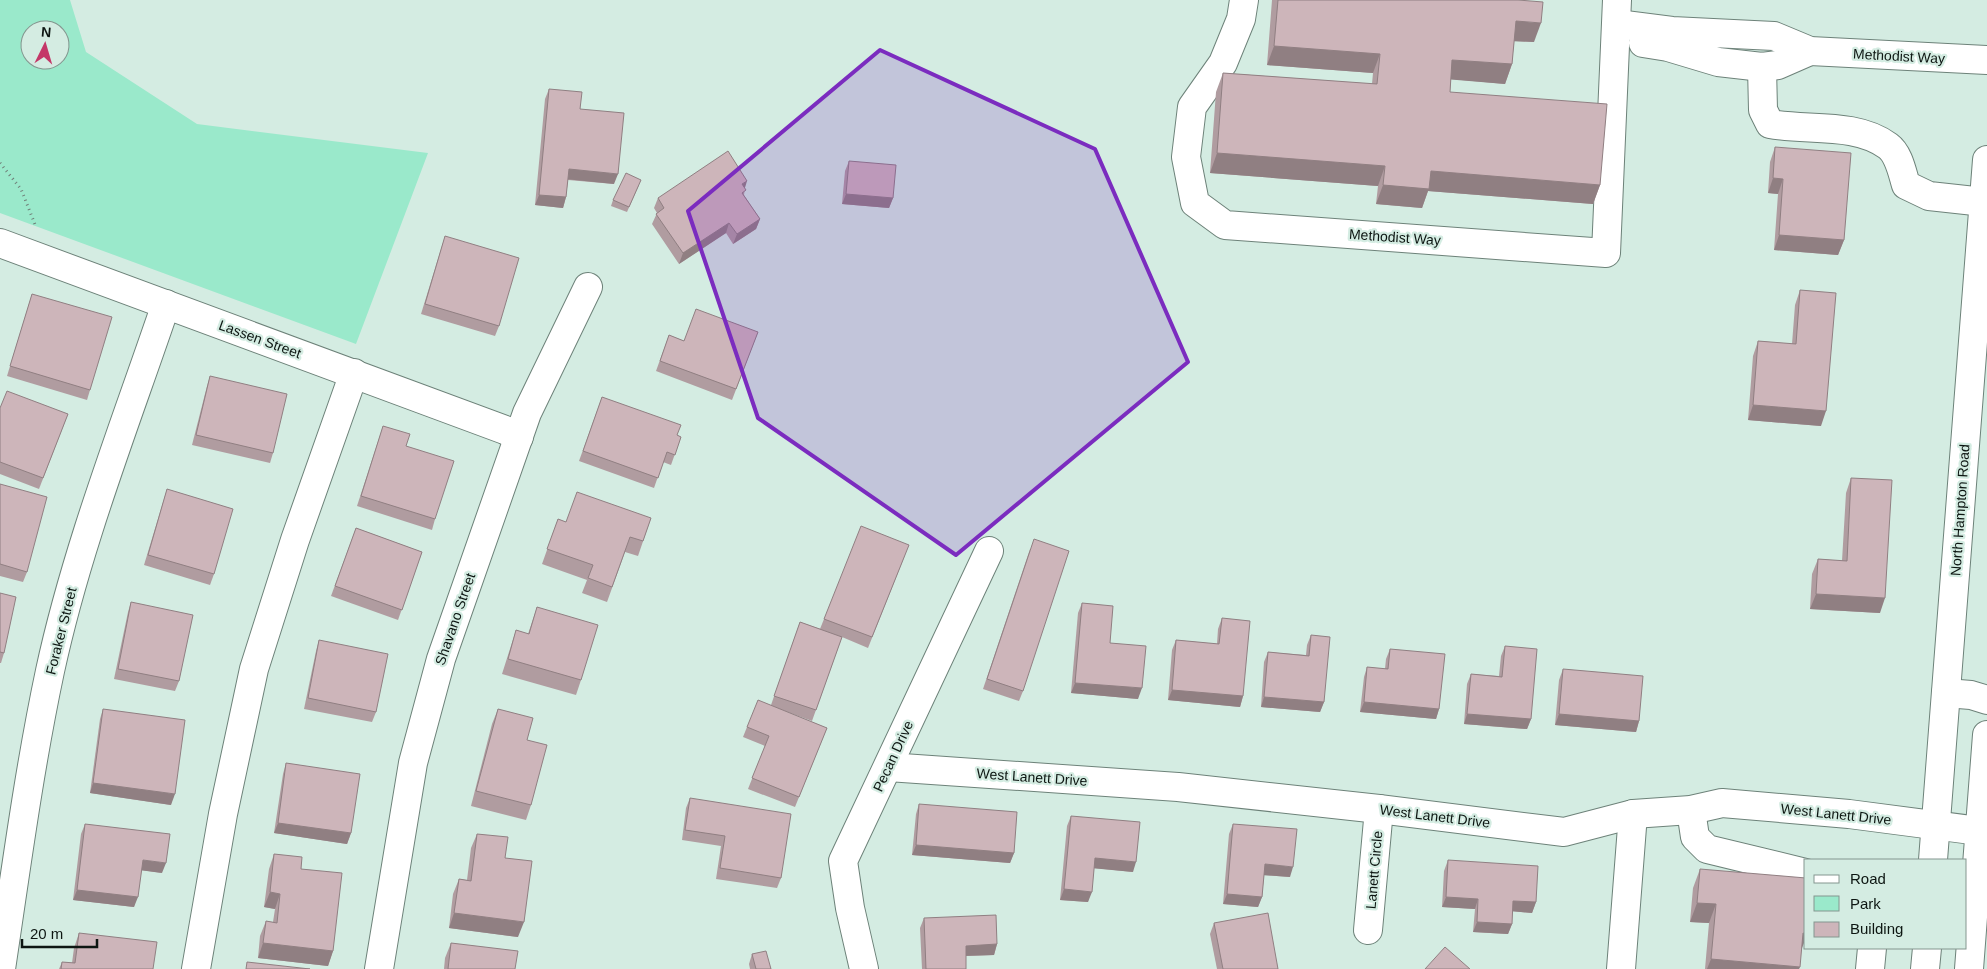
<svg xmlns="http://www.w3.org/2000/svg" width="1987" height="969" font-family="Helvetica,sans-serif">
<style>
.green{fill:#9ae9cb;fill-rule:evenodd}
.lines{fill:none;stroke-linecap:round;stroke-linejoin:round}
.minor-casing{stroke:#6d8279;stroke-width:30}
.major-casing{stroke:#6d8279;stroke-width:30}
.path{stroke:#708079;stroke-width:3;stroke-dasharray:1 4;stroke-linecap:butt}
.minor{stroke:#fff;stroke-width:28}
.major{stroke:#fff;stroke-width:28}
.wall{fill:#b09ca0}
.shaded-wall{fill:#907f82}
.building{fill:#cdb5ba;stroke:#907f82}
.marked{fill:#7b2cbf;fill-opacity:0.2;stroke:#7b2cbf;stroke-width:4;stroke-linejoin:round}
.labels{text-anchor:middle;dominant-baseline:central;stroke-width:4.5;stroke-linejoin:round;paint-order:stroke}
.street-label{font-size:14px;fill:#0d1612;stroke:#d4ece2}
</style>
<rect width="100%" height="100%" fill="#d4ece2"/>
<!-- green -->
<path class="green" d="M0,0h70l16,52 111,72 231,29 -72,191 -356,-131zM30,30h30v30h-30z"/>
<g class="lines">
<!-- minor casing -->
<g class="minor-casing">
<g id="minor">
<path d="M1244,0l-3,19 -18,44 -31,44 -6,50 9,46 30,22 381,28 11,-253"/>
<path d="M1617,24l55,7 102,5 36,15 177,9"/>
<path d="M1643,43l25,4 50,15 44,5 16,-2 32,-14"/>
<path d="M1762,67l1,43 7,14c37,7 86,-2 118,22 11,8 14,26 18,39l23,11 55,6"/>
<path d="M0,243l505,187 14,7"/>
<path d="M1946,693l25,2 16,5"/>
<path d="M888,767l290,20 201,22 185,23 69,-18 58,-4 31,-7 127,11 138,18"/>
<path d="M1691,810l4,27 12,12 99,24"/>
<path d="M1368,930l11,-121"/>
<path d="M1,969c15,-100 28,-199 49,-298 27,-125 75,-246 116,-367"/>
<path d="M196,969l27,-155 31,-145 41,-129 59,-167"/>
<path d="M379,969l34,-206 28,-104 86,-246 61,-126"/>
<path d="M864,969l-14,-61 -7,-47 146,-310"/>
<path d="M1621,969l12,-155"/>
<path d="M1870,969l2,-21"/>
</g>
</g>
<!-- major casing -->
<g class="major-casing">
<g id="major">
<path d="M1933,860l54,-700"/>
<path d="M1925,969l2,-21"/>
<path d="M1969,969l18,-234"/>
</g>
</g>
<!-- path -->
<path class="path" d="M0,163l21,26 15,38"/>
<!-- minor -->
<use href="#minor" class="minor"/>
<!-- major -->
<use href="#major" class="major"/>
</g>
<!-- wall -->
<g class="wall">
<path d="M1272,0h246l16,42 -20,-1 -2,23 -7,20 -54,-5 -1,13 150,93 -7,19 -165,-13 -6,17 -46,-4 2,-18 -168,-13 6,-81 7,-19 149,11 1,-11 -106,-8z"/>
<path d="M549,89l65,95 -46,-4 -2,17 -3,11 -28,-3 10,-106z"/>
<path d="M1775,147l69,93 -6,15 -64,-5 4,-56 -10,-1 2,-31z"/>
<path d="M849,161l44,37 -4,10 -47,-4 3,-33z"/>
<path d="M639,185l-12,27 -16,-6 2,-6z"/>
<path d="M745,188l-1,7 16,24 -4,10 -23,15 -7,-11 -47,31 -27,-40 5,-11 -3,-5 4,-10z"/>
<path d="M445,236l54,90 -4,10 -74,-22z"/>
<path d="M1800,290l21,136 -73,-6 5,-64 5,-15 34,3 3,-39z"/>
<path d="M32,294l58,96 -3,10 -80,-24z"/>
<path d="M758,332l-26,68 -76,-29 13,-36 15,6z"/>
<path d="M210,376l63,77 -3,10 -78,-18 15,-59z"/>
<path d="M602,397l79,40 -10,28 -8,-3 -9,26 -75,-27z"/>
<path d="M0,408l68,6 -29,75 -39,-15z"/>
<path d="M383,426l23,20 29,73 -3,11 -75,-24z"/>
<path d="M1851,478l29,135 -70,-4 2,-35 6,-15 24,2 4,-68z"/>
<path d="M0,484l27,88 -4,10 -23,-6z"/>
<path d="M167,489l47,85 -4,11 -66,-20z"/>
<path d="M651,518l-13,38 -13,-4 -18,50 -25,-9 5,-13 -45,-16 16,-45 8,3z"/>
<path d="M356,528l66,24 -24,68 -67,-24z"/>
<path d="M1030,549l-7,142 -4,10 -36,-12z"/>
<path d="M905,555l-37,93 -26,-11 -30,84 -30,-11 45,18 -32,79 -47,-18 17,-43 -22,-9 4,-10 24,-22 29,-83 32,11 -12,-4 4,-10z"/>
<path d="M0,593l4,60 -3,10h-1z"/>
<path d="M131,602l48,79 -4,10 -61,-12 14,-67z"/>
<path d="M1082,603l56,96 -67,-6 7,-80z"/>
<path d="M537,607l44,73 -5,15 -74,-21 14,-44 12,4z"/>
<path d="M1222,618l21,78 -3,11 -72,-7 4,-50 4,-10 41,4 1,-15z"/>
<path d="M1311,635l13,67 -4,10 -59,-5 3,-45 4,-10 38,3 1,-10z"/>
<path d="M319,640l57,72 -4,10 -68,-13 12,-58z"/>
<path d="M1505,646l26,73 -4,10 -63,-5 3,-40 4,-10 28,2 2,-20z"/>
<path d="M1390,649l49,60 -3,10 -76,-7 4,-35 3,-10 18,2 1,-10z"/>
<path d="M1563,669l76,52 -3,11 -81,-7 4,-45z"/>
<path d="M103,709l68,96 -81,-12 10,-74z"/>
<path d="M498,709l33,96 -5,15 -55,-14 21,-82z"/>
<path d="M286,763l65,70 -4,11 -73,-11 9,-59z"/>
<path d="M690,798l91,80 -4,10 -61,-9 5,-33 -39,-6 4,-32z"/>
<path d="M919,804l95,49 -4,10 -98,-8 4,-41z"/>
<path d="M1071,816l62,56 -39,-4 -6,34 -28,-2 7,-74z"/>
<path d="M85,824l77,49 -21,-3 -7,37 -61,-7 8,-66z"/>
<path d="M1233,824l57,53 -26,-2 -2,22 -4,10 -35,-3 6,-70z"/>
<path d="M477,834l28,24 13,79 -69,-9 4,-34 6,-15 8,1 4,-32z"/>
<path d="M274,854l27,15 32,82 -5,15 -70,-8 2,-22 6,-15 7,1 2,-13 -11,-2 5,-38z"/>
<path d="M1448,860l88,42 -4,11 -20,-2v13l-4,10 -35,-2 2,-23 -33,-2 2,-36z"/>
<path d="M1700,869l101,81 -2,19h-94l4,-46 -19,-1 3,-34z"/>
<path d="M924,918l73,26 -3,11 -28,1v13h-44l-2,-41z"/>
<path d="M1214,923l64,46h-61l-7,-35z"/>
<path d="M79,933l74,36h-94l3,-7 10,1 2,-15z"/>
<path d="M451,943l64,26h-71l1,-11z"/>
<path d="M752,954l19,15h-21l-1,-5z"/>
</g>
<!-- shaded-wall -->
<g class="shaded-wall">
<path d="M1516,21l25,2 -7,19 -25,-1z"/>
<path d="M1274,46l106,8 -7,19 -106,-8z"/>
<path d="M1452,60l60,4 -7,20 -60,-5z"/>
<path d="M1217,153l168,13 -7,20 -168,-13z"/>
<path d="M569,169l49,5 -4,10 -49,-5z"/>
<path d="M1431,171l169,14 -7,19 -165,-13 -6,17 -46,-4 7,-19z"/>
<path d="M1773,178l10,1 -5,15 -10,-1z"/>
<path d="M747,181l-3,10 -2,-7z"/>
<path d="M846,194l47,4 -4,10 -47,-4z"/>
<path d="M539,195l27,2 -3,11 -28,-3z"/>
<path d="M760,219l-4,10 -23,15 4,-10z"/>
<path d="M729,223l-3,10 -47,31 4,-11z"/>
<path d="M1779,235l65,5 -6,15 -64,-5z"/>
<path d="M1753,405l73,6 -5,15 -73,-6z"/>
<path d="M1816,594l69,4 -5,15 -70,-4z"/>
<path d="M1075,683l67,5 -4,11 -67,-6z"/>
<path d="M1172,690l71,6 -3,11 -72,-7z"/>
<path d="M1264,697l60,5 -4,10 -59,-5z"/>
<path d="M1364,702l75,7 -3,10 -76,-7z"/>
<path d="M1467,714l64,5 -4,10 -63,-5z"/>
<path d="M1559,714l80,7 -3,11 -81,-7z"/>
<path d="M93,783l82,11 -4,11 -81,-12z"/>
<path d="M278,823l73,10 -4,11 -73,-11z"/>
<path d="M916,845l98,8 -4,10 -98,-8z"/>
<path d="M1095,858l41,4 -3,10 -42,-4z"/>
<path d="M143,860l23,3 -4,10 -23,-3z"/>
<path d="M1265,864l28,3 -3,10 -29,-2z"/>
<path d="M1064,889l28,3 -4,10 -28,-2z"/>
<path d="M77,890l61,7 -4,10 -61,-7z"/>
<path d="M270,892l10,2 -5,15 -11,-2z"/>
<path d="M1227,894l35,3 -4,10 -35,-3z"/>
<path d="M1446,897l32,2 -3,10 -33,-2z"/>
<path d="M1513,901l23,1 -4,11 -23,-2z"/>
<path d="M1697,903l19,1 -7,19 -19,-1z"/>
<path d="M454,913l70,9 -6,15 -69,-9z"/>
<path d="M1477,922l35,2 -4,10 -35,-2z"/>
<path d="M1803,933l3,1v4l-6,15z"/>
<path d="M263,943l70,8 -5,15 -70,-8z"/>
<path d="M997,944l-3,11 -32,1 4,-10z"/>
<path d="M1711,959l89,8 -1,2h-92z"/>
</g>
<!-- building -->
<g class="building">
<path d="M1278,0h240l25,2 -2,21 -25,-2 -4,43 -60,-4 -2,32 157,12 -7,81 -169,-14 -2,18 -46,-4 2,-19 -168,-13 6,-80 154,11 3,-30 -106,-8z"/>
<path d="M549,89l33,3 -2,17 44,4 -6,61 -49,-5 -3,28 -27,-2z"/>
<path d="M1775,147l76,6 -7,87 -65,-5 4,-56 -10,-1z"/>
<path d="M728,151l19,30 -5,3 4,6 -4,3 18,26 -23,15 -8,-11 -46,30 -27,-39 8,-6 -6,-10z"/>
<path d="M849,161l47,4 -3,33 -47,-4z"/>
<path d="M626,173l15,7 -12,27 -16,-7z"/>
<path d="M445,236l74,22 -20,68 -74,-22z"/>
<path d="M1800,290l36,3 -10,118 -73,-6 5,-64 38,3z"/>
<path d="M32,294l80,23 -22,73 -80,-24z"/>
<path d="M696,309l62,23 -22,57 -76,-28 9,-26 15,6z"/>
<path d="M210,376l77,18 -14,59 -77,-18z"/>
<path d="M7,391l61,23 -25,64 -43,-16v-54z"/>
<path d="M602,397l79,28 -4,10 4,2 -6,18 -8,-3 -9,26 -75,-27z"/>
<path d="M383,426l27,8 -4,12 48,15 -19,58 -74,-23z"/>
<path d="M1851,478l41,2 -7,118 -69,-4 2,-35 29,2z"/>
<path d="M0,484l47,13 -20,75 -27,-8z"/>
<path d="M167,489l66,20 -19,65 -66,-19z"/>
<path d="M577,492l74,26 -8,23 -13,-4 -18,50 -24,-9 5,-13 -46,-16 11,-30 8,3z"/>
<path d="M861,526l48,19 -37,92 -48,-18z"/>
<path d="M356,528l66,24 -20,58 -67,-24z"/>
<path d="M1034,539l35,12 -46,140 -36,-12z"/>
<path d="M0,593l16,4 -12,56 -4,-1z"/>
<path d="M131,602l62,13 -14,66 -61,-12z"/>
<path d="M1082,603l31,3 -3,37 36,3 -4,42 -67,-5z"/>
<path d="M537,607l61,18 -17,55 -73,-21 8,-29 13,4z"/>
<path d="M1222,618l28,3 -7,75 -71,-6 4,-50 43,4z"/>
<path d="M800,622l42,15 -26,73 -42,-14z"/>
<path d="M1311,635l19,2 -6,65 -60,-5 4,-45 41,4z"/>
<path d="M319,640l69,14 -12,58 -68,-14z"/>
<path d="M1505,646l32,3 -6,70 -64,-5 4,-40 31,3z"/>
<path d="M1390,649l55,5 -6,55 -75,-7 3,-35 21,2z"/>
<path d="M1563,669l80,7 -4,45 -80,-7z"/>
<path d="M758,700l69,28 -28,69 -47,-19 17,-42 -22,-9z"/>
<path d="M103,709l82,11 -10,74 -82,-11z"/>
<path d="M498,709l35,9 -6,22 20,5 -16,60 -55,-14z"/>
<path d="M286,763l74,11 -9,59 -73,-10z"/>
<path d="M690,798l101,16 -10,64 -61,-10 5,-32 -40,-6z"/>
<path d="M919,804l98,8 -3,41 -98,-8z"/>
<path d="M1071,816l69,6 -4,40 -41,-4 -3,34 -28,-3z"/>
<path d="M85,824l85,10 -4,29 -23,-3 -5,37 -61,-7z"/>
<path d="M1233,824l64,5 -4,38 -28,-3 -3,33 -35,-3z"/>
<path d="M477,834l31,3 -3,21 27,3 -8,61 -70,-9 5,-34 12,2z"/>
<path d="M274,854l28,3 -1,12 41,4 -9,78 -70,-8 3,-22 11,2 3,-29 -10,-2z"/>
<path d="M1448,860l90,6 -2,36 -23,-1 -1,23 -35,-2 1,-23 -32,-2z"/>
<path d="M1700,869l106,9v56l-3,-1 -3,34 -89,-8 5,-55 -19,-1z"/>
<path d="M1268,913l10,56h-55l-9,-46z"/>
<path d="M996,915l1,29 -31,2v23h-40l-2,-51z"/>
<path d="M79,933l78,9 -4,27h-92l1,-7 13,1z"/>
<path d="M451,943l67,8 -3,18h-67z"/>
<path d="M1445,947l25,22h-45z"/>
<path d="M766,951l5,18h-15l-4,-15z"/>
<path d="M247,962l63,7h-64z"/>
</g>
<!-- marked area -->
<path class="marked" d="M880,50l215,99 93,213 -232,193 -198,-137 -70,-207z"/>
<g class="labels">
<!-- street labels -->
<g class="street-label">
<text transform="translate(1899 56) rotate(3)">Methodist Way</text>
<text transform="translate(1395 237) rotate(4)">Methodist Way</text>
<text transform="translate(260 339) rotate(20)">Lassen Street</text>
<text transform="translate(1960 510) rotate(-86)">North Hampton Road</text>
<text transform="translate(455 619) rotate(-71)">Shavano Street</text>
<text transform="translate(61 631) rotate(-76)">Foraker Street</text>
<text transform="translate(893 756) rotate(-65)">Pecan Drive</text>
<text transform="translate(1032 777) rotate(4)">West Lanett Drive</text>
<text transform="translate(1836 814) rotate(6)">West Lanett Drive</text>
<text transform="translate(1435 816) rotate(7)">West Lanett Drive</text>
<text transform="translate(1374 870) rotate(-85)">Lanett Circle</text>
</g>
</g>
<!-- legend -->
<rect x="1804" y="859" width="162" height="90" fill="#d4ece2" stroke="#84968f"/>
<rect x="1814" y="875" width="25" height="8" fill="#ffffff" stroke="#84968f"/>
<text x="1850" y="884" font-size="15" fill="#0d1612">Road</text>
<rect x="1814" y="896" width="25" height="15" fill="#9ae9cb" stroke="#84968f"/>
<text x="1850" y="909" font-size="15" fill="#0d1612">Park</text>
<rect x="1814" y="922" width="25" height="15" fill="#cdb5ba" stroke="#84968f"/>
<text x="1850" y="934" font-size="15" fill="#0d1612">Building</text>
<!-- north arrow -->
<g transform="translate(45 45) rotate(5)"><circle r="24" fill="#d4ece2" stroke="#84968f"/>
<path d="M0-4L9 19L0 12L-9 19Z" fill="#c43768"/>
<text y="-8" font-size="14" font-weight="bold" text-anchor="middle" fill="#0d1612">N</text>
</g>
<!-- scale -->
<path d="M22 939v8h75v-8" fill="none" stroke="#0d1612" stroke-width="2.5"/>
<text x="30" y="939" font-size="15" fill="#0d1612" stroke="#d4ece2" stroke-width="4" paint-order="stroke">20 m</text>
</svg>
